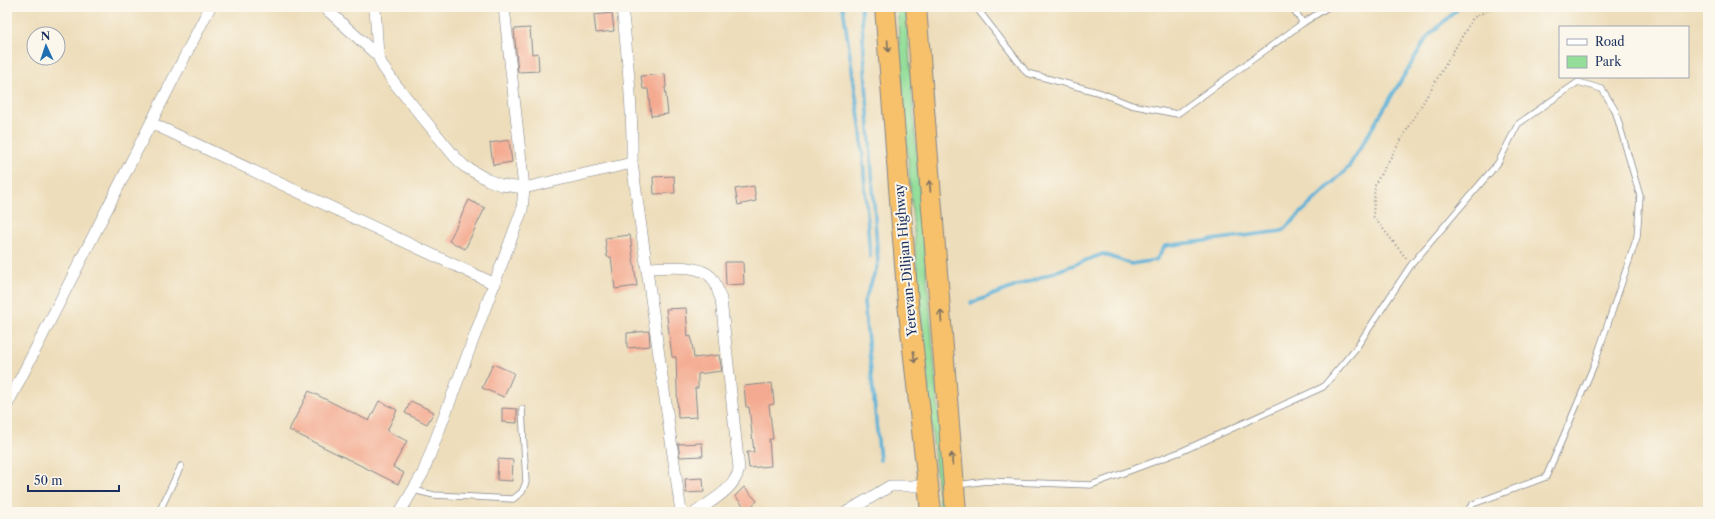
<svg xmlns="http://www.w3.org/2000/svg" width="1715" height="519" font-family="'Libre Caslon Text',serif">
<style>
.green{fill:#94de99;stroke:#58867c}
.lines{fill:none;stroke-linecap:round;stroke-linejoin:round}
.stream{stroke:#5cb1d8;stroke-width:3.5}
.building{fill:#f4aa90}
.lane-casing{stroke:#84868c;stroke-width:7}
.street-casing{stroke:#84868c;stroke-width:12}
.highway-casing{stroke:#84868c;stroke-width:22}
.path{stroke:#84868c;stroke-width:2;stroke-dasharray:1 3;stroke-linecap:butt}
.lane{stroke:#fff;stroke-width:5.5}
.street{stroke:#fff;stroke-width:11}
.highway{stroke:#f6c16b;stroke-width:20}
.oneway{stroke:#7e7164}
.labels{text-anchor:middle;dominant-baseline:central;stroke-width:4;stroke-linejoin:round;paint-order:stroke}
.street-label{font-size:13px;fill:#1b2f5e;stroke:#fbf7ec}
</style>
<rect width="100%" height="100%" fill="#fbf7ec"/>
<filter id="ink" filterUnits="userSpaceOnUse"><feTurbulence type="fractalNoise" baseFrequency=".025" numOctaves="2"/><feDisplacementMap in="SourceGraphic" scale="8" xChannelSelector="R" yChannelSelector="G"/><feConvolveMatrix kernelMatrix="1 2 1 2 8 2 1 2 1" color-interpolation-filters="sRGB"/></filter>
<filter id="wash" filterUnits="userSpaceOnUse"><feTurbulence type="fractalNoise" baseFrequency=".012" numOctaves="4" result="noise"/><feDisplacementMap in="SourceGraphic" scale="16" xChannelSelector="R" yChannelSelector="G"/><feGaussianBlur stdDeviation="0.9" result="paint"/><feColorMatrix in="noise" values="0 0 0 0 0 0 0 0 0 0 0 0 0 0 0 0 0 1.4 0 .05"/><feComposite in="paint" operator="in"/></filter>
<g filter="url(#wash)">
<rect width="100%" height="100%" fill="#edddba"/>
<!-- green -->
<path class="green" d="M897,7h9l10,139 31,366h-7c-17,-168 -32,-336 -43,-505z"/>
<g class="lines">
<!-- stream -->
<g class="stream">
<path d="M843,7l18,124 9,126"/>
<path d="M861,7l17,257 -14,38 16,158"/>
<path d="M971,303l132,-49 28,10 25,-4 9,-14 117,-15 66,-63 80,-132 32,-29"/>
</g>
</g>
<g id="blocks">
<!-- building -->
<g class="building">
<path d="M612,13l2,18 -18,2 -2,-18z"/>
<path d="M530,28l2,26 6,-1 1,18 -21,1 -4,-43z"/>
<path d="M665,74l1,13h-1l3,27 -17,2 -3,-27h-5l-2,-13z"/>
<path d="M509,140l3,22 -19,3 -3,-22z"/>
<path d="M674,176l1,17 -21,1 -1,-17z"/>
<path d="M754,186l2,15 -18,4 -3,-16z"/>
<path d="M469,200l16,8 -20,41 -16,-8z"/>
<path d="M630,235l7,51 -22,3 -4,-32h-4l-2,-19z"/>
<path d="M725,262h18l1,22 -18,1z"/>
<path d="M686,308l2,29 3,-1 3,22 25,-3 3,16 -24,3v14h-3l2,29 -19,1 -2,-61h-4l-6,-48z"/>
<path d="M649,331l1,15 -23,2v-15z"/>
<path d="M493,364l21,9 -10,24 -22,-9z"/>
<path d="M772,383l2,21 -5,1 4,34h-4l2,27 -22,2 -2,-16h7l-5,-45h-3l-2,-21z"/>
<path d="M309,391l60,30 10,-20 18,9 -10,21 20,10 -14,26 11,6 -6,11 -109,-54z"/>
<path d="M411,401l23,11 -7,12 -22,-11z"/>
<path d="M502,408l15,1v14l-15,-1z"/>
<path d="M702,443l1,13 -23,1 -2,-13z"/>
<path d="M498,459l15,1 -1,21 -15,-1z"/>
<path d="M703,478l1,14 -18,1 -1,-14z"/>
<path d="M744,487l13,14 -10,9 -12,-14z"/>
</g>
</g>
</g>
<g filter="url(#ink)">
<use href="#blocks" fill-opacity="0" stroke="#84868c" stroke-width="1"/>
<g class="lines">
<!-- lane casing -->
<g class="lane-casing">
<g id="lane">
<path d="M976,7l51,66 74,20 30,12 46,9 126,-91 25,-16"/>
<path d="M1292,7l11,16"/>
<path d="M958,485l28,-4 105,4 89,-33 143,-65 33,-39 55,-83 87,-102 20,-39 60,-42 24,7 13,21 25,86 -3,41 -43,128 -48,112 -73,27 -7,8"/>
<path d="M413,490l21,5 79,4 9,-7 4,-10 -4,-73"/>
<path d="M159,512l22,-46"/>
</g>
</g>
<!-- street casing -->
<g class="street-casing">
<g id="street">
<path d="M324,7l54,49 5,11 13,18 59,72 9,9 24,14 13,5 23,3 108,-25"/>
<path d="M375,7l3,49"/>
<path d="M622,7c6,52 11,104 10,156l49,349"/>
<path d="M151,123l344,161"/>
<path d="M647,268c18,0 57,-6 67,13 3,5 4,12 7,18l18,170c-4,20 -28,32 -43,43"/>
<path d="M7,405l203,-398"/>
<path d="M400,512l23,-39 99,-263 2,-22 -20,-181"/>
<path d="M847,512l43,-26h39"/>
</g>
</g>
<!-- highway casing -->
<g class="highway-casing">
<g id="highway">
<path d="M885,7l23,296 23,209"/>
<path d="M916,7l40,505"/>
</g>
</g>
<!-- path -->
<path class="path" d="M1406,258l-33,-42 2,-32 98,-166 21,-11"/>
<!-- lane -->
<use href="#lane" class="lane"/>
<!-- street -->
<use href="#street" class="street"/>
<!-- highway -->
<use href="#highway" class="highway"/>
</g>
<!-- one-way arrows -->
<defs><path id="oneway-shaft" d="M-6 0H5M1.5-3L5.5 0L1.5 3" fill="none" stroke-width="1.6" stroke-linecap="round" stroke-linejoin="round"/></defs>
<g class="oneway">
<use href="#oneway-shaft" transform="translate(888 46) rotate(86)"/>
<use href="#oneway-shaft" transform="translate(930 186) rotate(-94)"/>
<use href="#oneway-shaft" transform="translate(941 316) rotate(-94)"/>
<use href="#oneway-shaft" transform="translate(914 357) rotate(84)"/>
<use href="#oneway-shaft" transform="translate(952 459) rotate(-94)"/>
</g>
</g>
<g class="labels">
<!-- street labels -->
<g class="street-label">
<text transform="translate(905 260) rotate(-95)">Yerevan-Dilijan Highway</text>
</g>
</g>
<!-- margin -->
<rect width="1715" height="519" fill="none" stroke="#fbf7ec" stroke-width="24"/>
<!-- legend -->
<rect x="1559" y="26" width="130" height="52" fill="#fbf7ec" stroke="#a1a7b3"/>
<rect x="1567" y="39" width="20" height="6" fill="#ffffff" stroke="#a1a7b3"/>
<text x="1595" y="46" font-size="12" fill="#1b2f5e">Road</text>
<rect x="1567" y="56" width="20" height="12" fill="#94de99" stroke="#a1a7b3"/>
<text x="1595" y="66" font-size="12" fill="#1b2f5e">Park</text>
<!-- north arrow -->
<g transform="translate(46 46) rotate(357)"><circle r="19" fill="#fbf7ec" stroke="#a1a7b3"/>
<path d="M0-3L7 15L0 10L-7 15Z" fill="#1f6fb2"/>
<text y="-6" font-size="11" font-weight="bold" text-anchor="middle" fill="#1b2f5e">N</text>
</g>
<!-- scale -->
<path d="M28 485v6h91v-6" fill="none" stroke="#1b2f5e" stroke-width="2"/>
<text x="34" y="485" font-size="12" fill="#1b2f5e" stroke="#fbf7ec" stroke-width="3" paint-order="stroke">50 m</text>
</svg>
